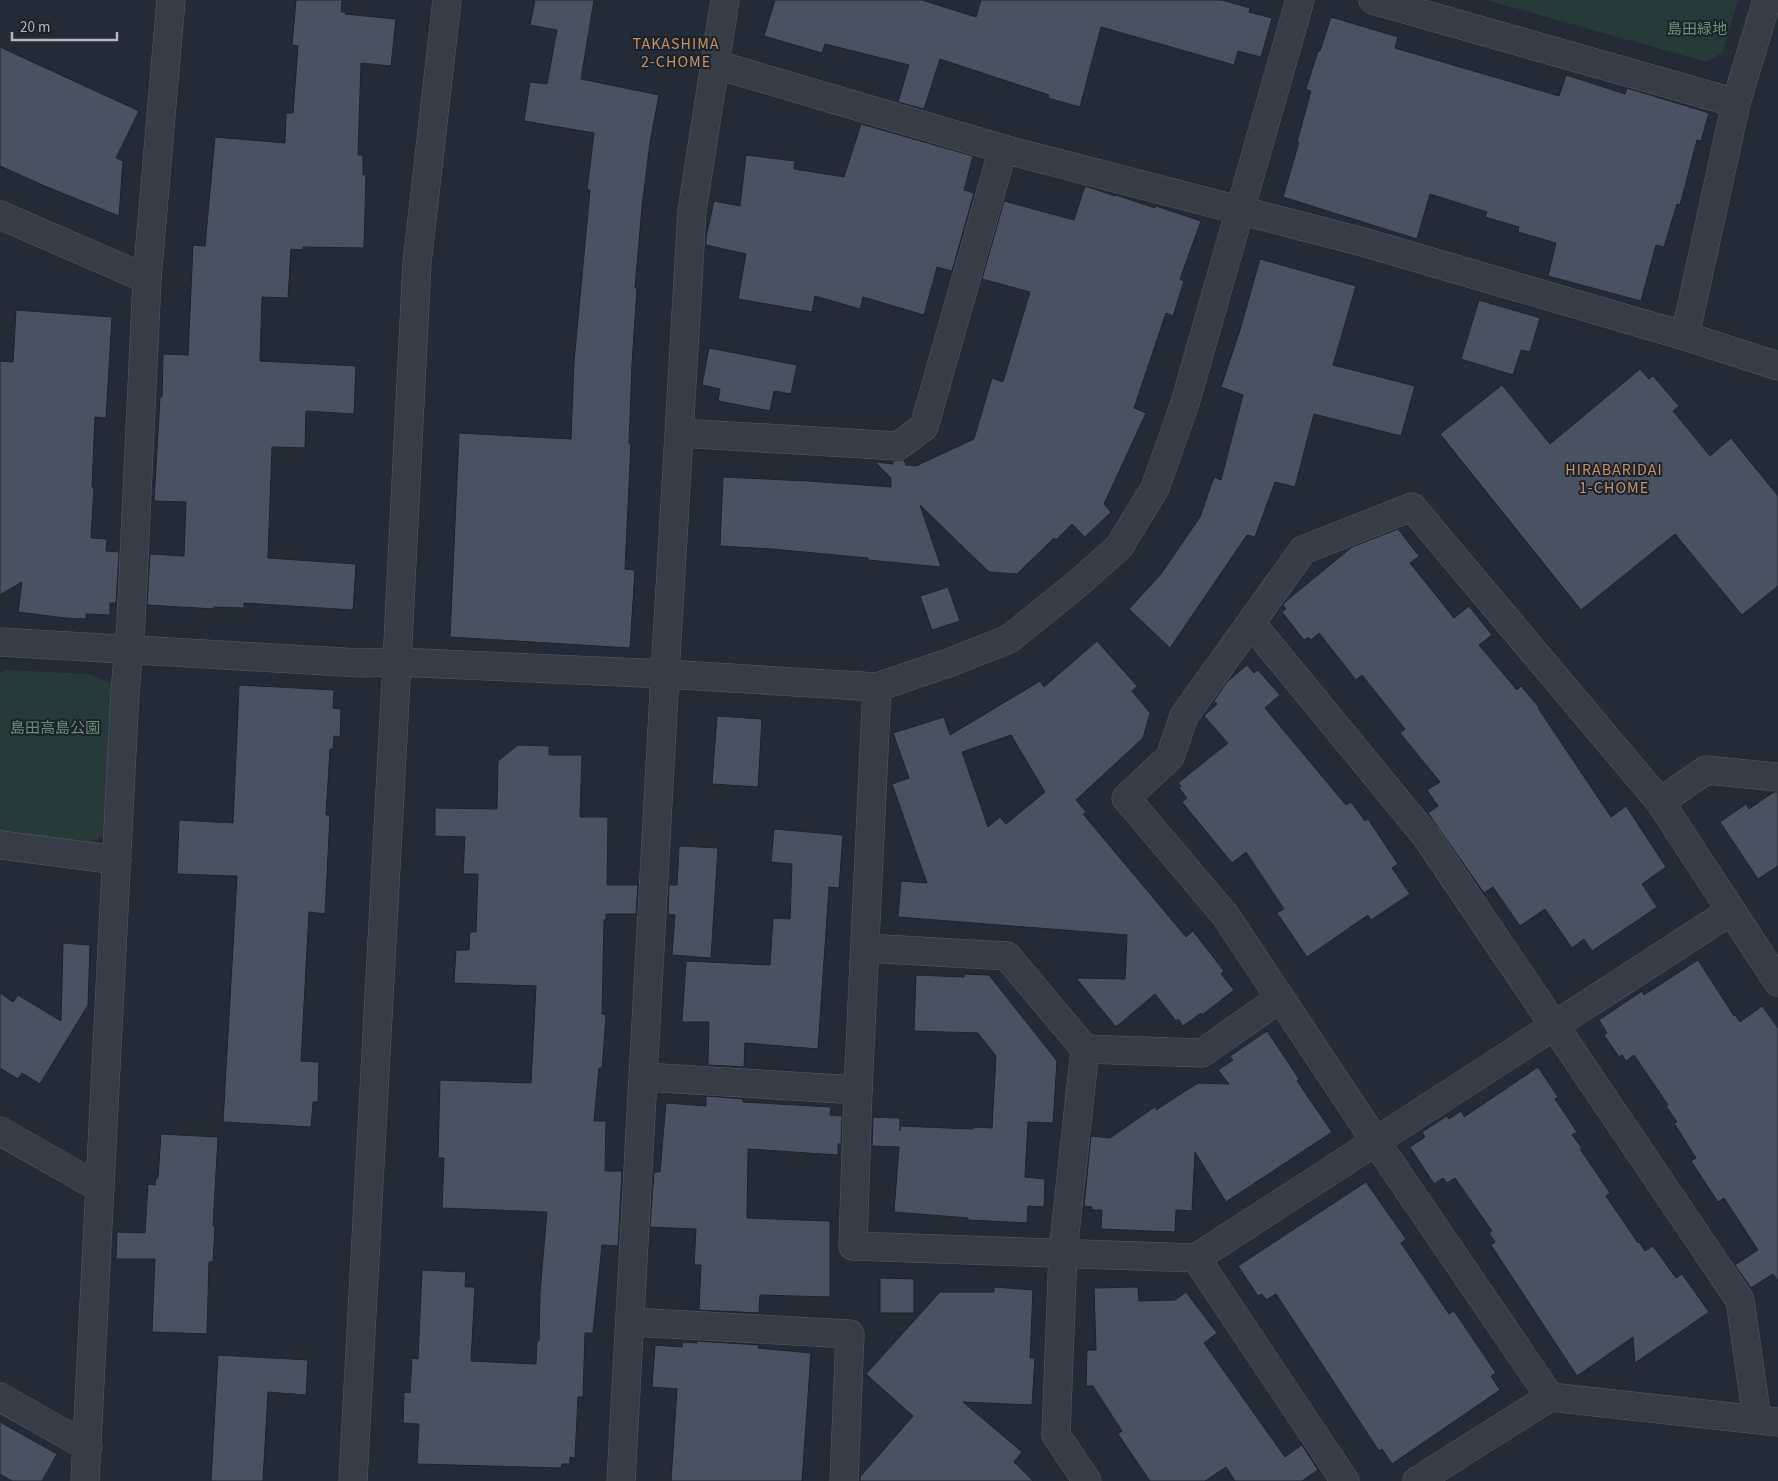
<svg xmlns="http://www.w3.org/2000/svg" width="1778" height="1481" font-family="'Source Sans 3','Noto Sans JP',sans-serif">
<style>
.green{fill:#283939}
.building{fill:#495260;stroke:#1d242d;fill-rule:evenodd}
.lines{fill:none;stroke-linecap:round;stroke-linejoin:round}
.minor-casing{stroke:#545b65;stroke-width:29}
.minor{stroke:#363d47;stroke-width:28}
.labels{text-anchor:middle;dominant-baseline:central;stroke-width:4;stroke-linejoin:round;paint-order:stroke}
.park-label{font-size:15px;fill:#6a9174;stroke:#1b222b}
.neighbourhood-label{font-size:16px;letter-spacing:1px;fill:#c89266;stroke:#1b222b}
</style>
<rect width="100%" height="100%" fill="#232b36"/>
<!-- green -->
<g class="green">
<path d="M1486,0h252l-15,52 -16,10z"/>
<path d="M8,670l81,4 22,9 -4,151 -22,11 -85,-13v-159z"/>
</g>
<!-- building -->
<g class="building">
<path d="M296,0h46l-1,12h5l-1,2 51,5 -5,47 -30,-3 -3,92h5v20h3l-2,73 -61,-1 -1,3 -11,-1 -3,49 -26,-1 -2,64 96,5 -2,48 -48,-3 -1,37 -33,-1 -4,111 88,6 -3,46 -109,-7v5l-30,-1v2l-67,-4 3,-51 34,2 2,-54 -32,-1 6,-104h2l1,-43 25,1 5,-110 12,1 10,-109 70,6 1,-30h7l5,-67 -6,-1z"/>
<path d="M535,0h59l-13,79 78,16 -9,47 -8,65 -7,81h2l-5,76 -3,80h2l-6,125 10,1 -5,78 -180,-11 9,-204 112,6 3,-77 16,-172h-3l7,-57 -70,-12 6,-39 17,2 10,-54 -27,-5z"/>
<path d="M775,0h147l54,17 5,-17h241l28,8 -1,4 23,6 -11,39 -23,-6 -4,14 -133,-38 -21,80 -32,-9 1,-3 -109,-36 -16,50 -26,-7 11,-37 -84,-21 -3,9 -58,-17z"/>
<path d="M1331,17l67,20 -3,11 164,48 7,-21 59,19 2,-6 82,25 -8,28 -4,-1 -17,65 -3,-1 -13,43 -8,-2 -15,56 -93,-25 8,-33 -38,-11 1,-5 -34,-10 2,-5 -57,-18 -13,45 -134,-42 16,-55h-2l14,-51 -5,-2 12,-38h2z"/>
<path d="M0,47l139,64 -23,47 7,3 -4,55 -72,-29 -47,-21z"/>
<path d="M861,124l112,32 -9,34 10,3 -22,78 -15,-4 -13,48 -61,-18 -3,12 -45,-13 -3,16 -74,-13 8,-45 -40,-9v-7l8,-37 26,5 6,-51 49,6 -1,8 50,8z"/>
<path d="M1085,186l30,10 1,-1 39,13 1,-2 45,15 -21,58 4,2 -11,35 -7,-3 -32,95 12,5 -42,91 7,8 -26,25 -13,-13 -16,16 -2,-2 -37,36 -28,-2 -69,-67 21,62 -73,-7v-2l-96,-9 -52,-3 3,-69 85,4 83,6v-9l-16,-16 18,2v-3l11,-1 2,5 10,1 58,-27 18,-61 11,4 27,-90 -48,-13 22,-78 70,19z"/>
<path d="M1260,259l96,27 -23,79 82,21 -14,50 -87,-22 -19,73 -20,-5 -20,55 -8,-2 -77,113 -41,-39 32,-35 39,-57 14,-40 7,3 22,-85 -22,-8 19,-57z"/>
<path d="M1479,300l61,18 -10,34 -9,-2 -8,25 -52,-16z"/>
<path d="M16,310l96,7 -6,101 -11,-1 -3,70h2l-3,51 16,1 -1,12 13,1 -3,51h-6v12l-24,-1v5l-20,-1 -48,-6 4,-30 -22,13v-234l13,1z"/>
<path d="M709,348l88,17 -6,29 -17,-3 -4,20 -52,-10 2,-12 -18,-4z"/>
<path d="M1640,369l9,10 4,-3 26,30 -6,5 37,45 21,-18 47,58v90l-36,29 -67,-81 -94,76 -141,-176 62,-49 48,59z"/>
<path d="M1398,529l21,27 -9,7 44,55 15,-12 23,29 -13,10 38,45 4,-4 18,21 -1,1 73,109 15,-11 40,61 -24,17 15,23 -65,44 -8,-12 -12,9 -27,-39 -25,17 -27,-39 -9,6 -56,-80 10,-7 -11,-16 13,-8 -40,-49 5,-4 -43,-54 -6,5 -37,-47 -8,7 -3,-3 -4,3 -22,-28 4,-3 -3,-4 2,-3 67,-55z"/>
<path d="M948,587l12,34 -28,9 -12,-34z"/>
<path d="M1097,641l40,45 -5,5 18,22 -7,25 -67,62 10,12 -3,2 103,123 7,-6 31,40 -3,3 13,16 -32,25 -1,-2 -18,13 -5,-7 -2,2 -21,-27 -39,33 -40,-49 49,1 2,-44 -229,-18 3,-36 26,2 -35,-99 17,-6 -16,-45 51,-16 6,18 90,-54 4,6zM1011,735l34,57 -39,32 -6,-7 -12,10 -26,-75z"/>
<path d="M1247,665l7,8 4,-3 22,25 -15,13 81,97 5,-3 14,19 3,-2 30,45 -6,4 18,26 -39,26 -3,-5 -61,42 -30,-44 7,-4 -38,-57 -14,11 -50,-61 5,-4 -8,-10 2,-2 -3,-3 50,-40 -24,-27 13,-12 -3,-3 13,-19z"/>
<path d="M239,685l95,5 -1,18 8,1 -1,28 -6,-1 -1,13h-3l-4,66h4l-5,99 -16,-2 -8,149 18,1 -1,40h-5l-2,25 -88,-5 14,-246 -60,-2 2,-54 54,3z"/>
<path d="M717,716l45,3 -4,68 -46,-3z"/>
<path d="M518,745l31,1v9h33l-2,62h28l-1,68h31l-2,29h-30v6h-2l-2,94 4,1 -2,29 -2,24h-3l-5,53h12l-1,50h17l-4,75 -16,-1 -9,88h-8l-2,64h-5l-3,61 -5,-1v7h-8l-1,4 -144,-4 2,-40 -16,-1 1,-31 6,1 2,-35 6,1 4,-89 44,2 -1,15h10l-4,74 65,3 1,-23h2l1,-49 7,-80 -105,-4 2,-50h-6l2,-78 91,3 5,-97 -82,-3 2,-33h13l1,-18h6l2,-58h-15l2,-37 -30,-1v-28l62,1 1,-48z"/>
<path d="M1774,792h4v74l-20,13 -38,-57 26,-18 3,5z"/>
<path d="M774,829l69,6 -4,53 -10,-1 -11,162 -73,-6 -1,24 -36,-2 1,-43h-27l4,-61 84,4 3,-47 17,1 2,-55 -21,-2z"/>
<path d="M679,846l39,2 -7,110 -39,-3 3,-40 -7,-1 1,-29h8z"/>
<path d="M63,943l27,2 -2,60 -48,79 -18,-11 -4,6 -18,-11v-75l13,9 5,-7 43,26z"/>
<path d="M1698,960l36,56 1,-1 5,7 22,-16 16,22v253l-5,-7 -22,14 -16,-23 23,-15 -34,-52 -6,4 -27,-41 5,-3 -22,-35 3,-1 -11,-16 2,-1 -34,-50 -8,6 -4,-6 -3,2 -15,-22 3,-2 -8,-13 43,-29 2,4z"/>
<path d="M964,974l25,1 68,86 -4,62 -25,-1 -3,55 20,2 -1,28 -16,-1 -1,17 -59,-3v-2l-74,-6 5,-65 -27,-1 1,-29 27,1v13v-5l73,3v-2l19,1 4,-72 -18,-23 -64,-2 2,-56 48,2z"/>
<path d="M1267,1031l32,48 -2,2 35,51 -106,70 -31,-50 -3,59 -16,-1 -1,22 -74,-3 1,-19h-10v-3l-8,-1 7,-70 19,2 46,-32v4l42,-27 31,1 -11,-14 15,-10 -3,-4z"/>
<path d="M1538,1067l20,30 -3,2 22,33 -5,3 10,13 -2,1 30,44 -4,3 32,47 1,-1 6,9 8,-5 23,32 6,-4 27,38 -74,51 -2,-26 -56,39 -86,-131 4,-3 -6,-9 3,-2 -37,-53 -8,5 -4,-5 -9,6 -24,-37 15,-10 -3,-5 25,-16 2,3 12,-8 3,6z"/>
<path d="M706,1096l37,3v3l88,5 -1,8 12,1 -1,28h-3v11l-90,-6 -1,69 83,3v76l-70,-2 -1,18 -60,-3 2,-45h-7l2,-36 -46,-2 4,-55h6l6,-69 40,3z"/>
<path d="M161,1134l57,3 -5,89h2l-2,36h-4l-2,72 -55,-2 3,-73h-39l1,-27 28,1 3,-49 7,1 1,-7h2z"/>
<path d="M1366,1182l40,57 -5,4 48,71 5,-3 42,62 -5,3 9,14 -108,74 -10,-15 -3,2 -103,-157 -10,6 -4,-6 -4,2 -20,-30z"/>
<path d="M880,1278l34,1v34h-34z"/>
<path d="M994,1287l39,3 -3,68h5l-3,47 -69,-3 59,50 -8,10 19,19h-173v-4l53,-61 -47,-42 74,-82h54z"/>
<path d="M1138,1287l1,14 36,-1 11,-8 31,41 -13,10 81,114 17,-12 16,25 -16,11h-67l-9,-14 -21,14h-55l-32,-47 4,-3 -29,-45h-7l1,-36h9l-2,-62z"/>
<path d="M697,1341l62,4 -1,3 53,5 -9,128h-131l6,-92 -25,-2 3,-42 27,2 1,-5 14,1z"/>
<path d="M218,1355l90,5 -2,35 -38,-3 -5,89h-52z"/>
<path d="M0,1422l57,32 -15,27h-30l-12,-7z"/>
</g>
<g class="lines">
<!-- minor casing -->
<g class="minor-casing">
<g id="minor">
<path d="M1373,0l363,103"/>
<path d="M714,64l289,85 360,93 322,94 93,30"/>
<path d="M0,215l147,64"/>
<path d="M1685,336l51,-233 31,-103"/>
<path d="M680,433l218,13 26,-19 79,-278"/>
<path d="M1251,623l175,213 314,464 17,119"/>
<path d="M0,642l360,21 37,-1 268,12 27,-463 33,-211"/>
<path d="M1660,802l46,-32 72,7"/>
<path d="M0,845l117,15"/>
<path d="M865,948l142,8 78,93 117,4 78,-55"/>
<path d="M1778,982l-118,-180 -248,-295 -109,43 -119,166 -14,41 -44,41 99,117 151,227 174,255 228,25"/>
<path d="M1085,1049l-22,203 -7,183 31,46"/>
<path d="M644,1077l214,13 19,-403"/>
<path d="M858,1090l-5,156 343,12 149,223"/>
<path d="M0,1131l100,57"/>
<path d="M1196,1258l535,-347"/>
<path d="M631,1322l219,12 -6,147"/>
<path d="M0,1397l88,50"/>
<path d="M85,1481l40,-789 6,-70 16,-343 24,-279"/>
<path d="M353,1481l44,-819 20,-399 30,-263"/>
<path d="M621,1481l44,-807 212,13 74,-25 58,-23 66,-53 44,-39 36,-59 30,-85 115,-403"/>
<path d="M1417,1481l133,-84"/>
</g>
</g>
<!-- minor -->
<use href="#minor" class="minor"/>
</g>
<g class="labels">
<!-- park labels -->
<g class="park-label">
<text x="1697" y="29">島田緑地</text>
<text x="55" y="728">島田高島公園</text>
</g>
<!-- neighbourhood labels -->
<g class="neighbourhood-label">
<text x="676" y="44">TAKASHIMA<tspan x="676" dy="18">2-CHOME</tspan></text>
<text x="1614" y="470">HIRABARIDAI<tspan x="1614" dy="18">1-CHOME</tspan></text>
</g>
</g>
<!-- scale -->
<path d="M12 32v8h105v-8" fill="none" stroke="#b1b8c3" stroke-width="2.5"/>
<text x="20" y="32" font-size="15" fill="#b1b8c3" stroke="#1b222b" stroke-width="4" paint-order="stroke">20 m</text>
</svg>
